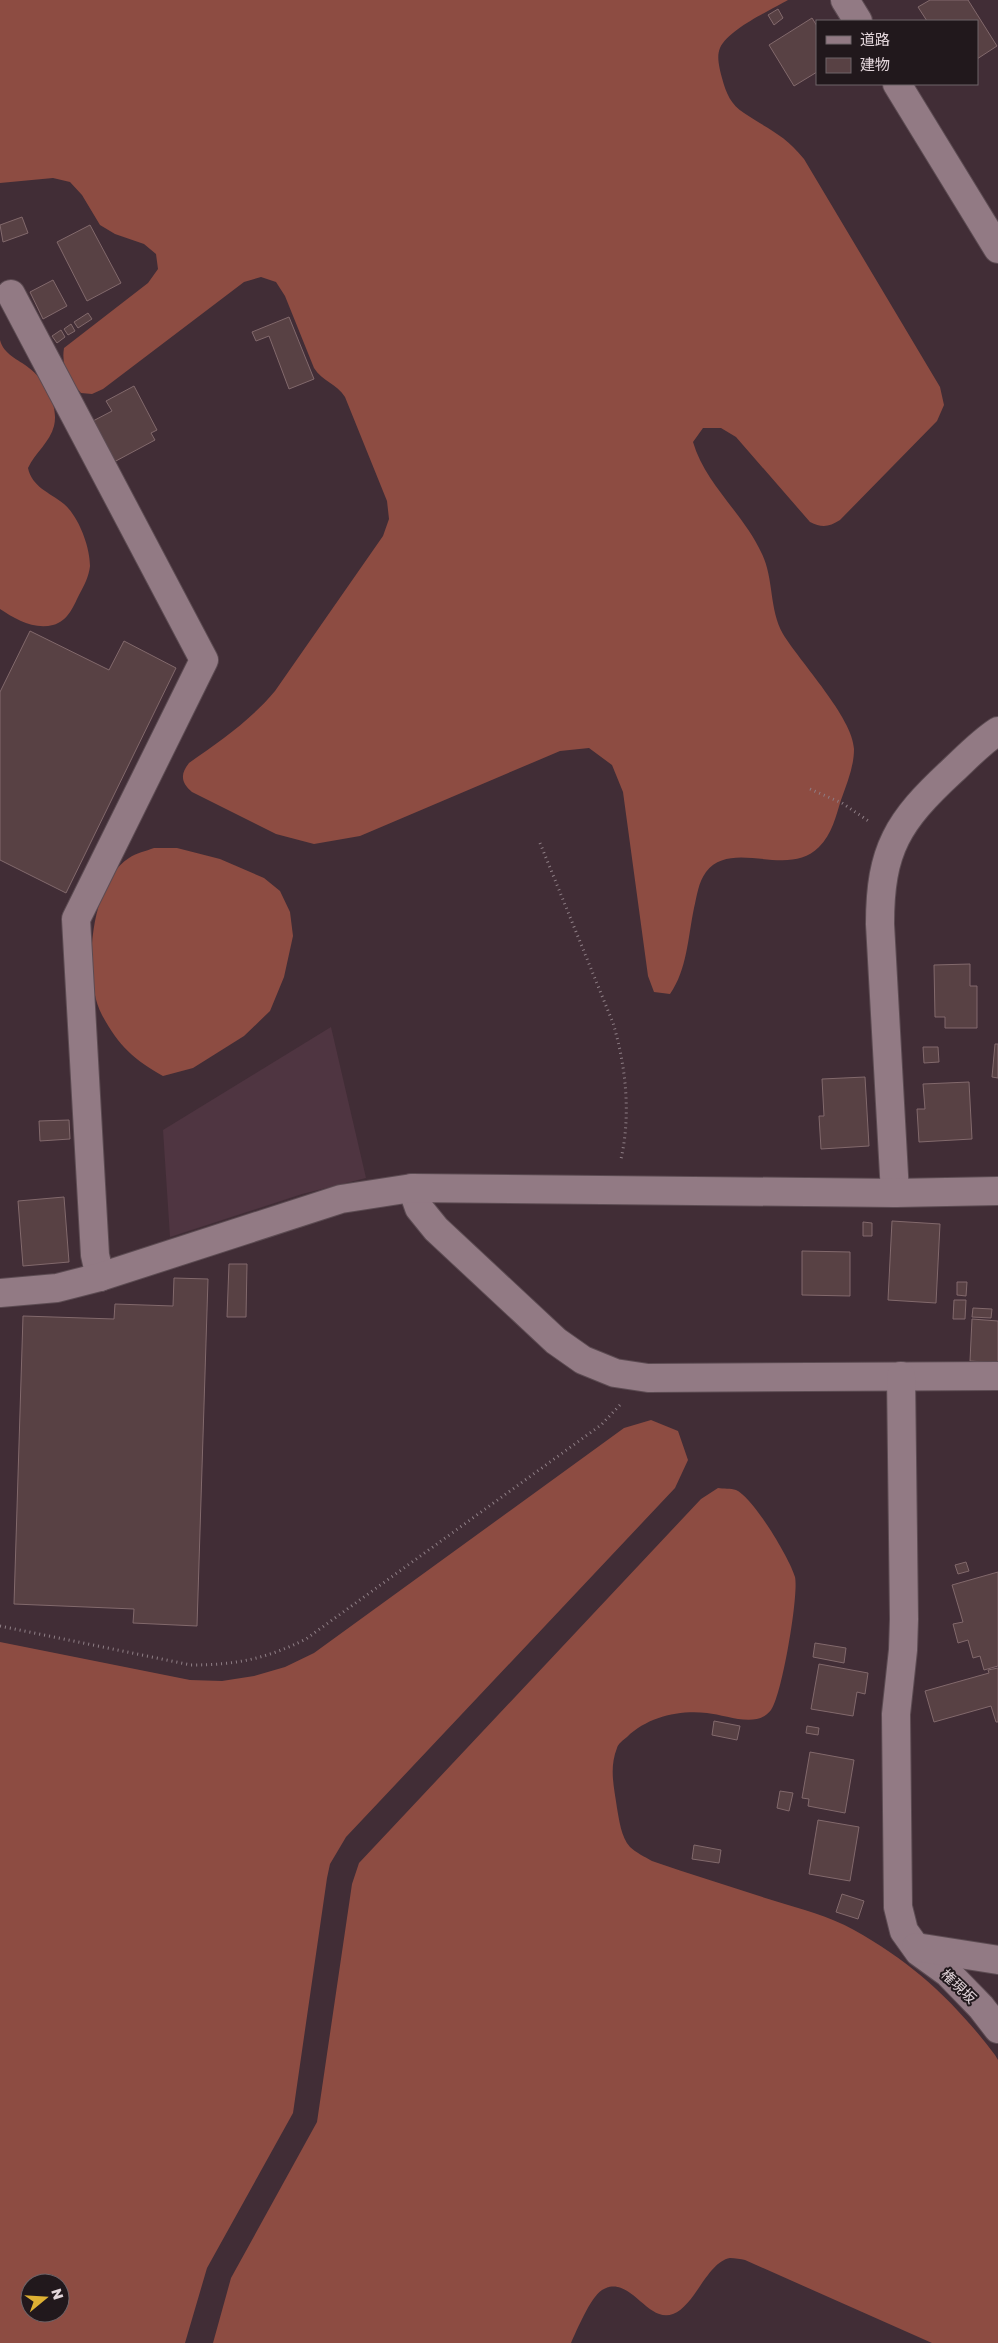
<svg xmlns="http://www.w3.org/2000/svg" width="998" height="2343" font-family="'Golos Text','Noto Sans JP',sans-serif">
<style>
.built{fill:#4f3541}
.forest{fill:#8d4c42;fill-rule:evenodd}
.building{fill:#584144;stroke:#82696c}
.lines{fill:none;stroke-linecap:round;stroke-linejoin:round}
.minor-casing{stroke:#5c4b52;stroke-width:30}
.tertiary-casing{stroke:#5c4b52;stroke-width:30}
.path{stroke:#8f7f86;stroke-width:3;stroke-dasharray:1 4;stroke-linecap:butt}
.minor{stroke:#927a84;stroke-width:28}
.tertiary{stroke:#927a84;stroke-width:28}
.labels{text-anchor:middle;dominant-baseline:central;stroke-width:4;stroke-linejoin:round;paint-order:stroke}
.street-label{font-size:14px;fill:#e3d6db;stroke:#21181c}
</style>
<rect width="100%" height="100%" fill="#412d36"/>
<!-- built -->
<path class="built" d="M331,1027l35,151 -64,16 -132,43 -7,-107z"/>
<!-- forest -->
<g class="forest">
<path d="M0,0h788c-19,11 -59,29 -68,48 -4,9 0,22 2,30 4,15 9,27 22,35 25,17 40,21 60,46l136,228 4,18 -7,16 -97,99c-11,7 -18,8 -30,2l-74,-85 -15,-9h-18l-10,14c12,42 51,72 69,112 12,25 7,55 21,80 17,28 70,84 71,115 0,18 -7,34 -13,51 -5,16 -9,34 -22,47 -31,32 -87,-9 -113,25 -8,11 -9,24 -12,36 -6,29 -7,62 -24,86l-16,-2 -6,-16 -25,-184 -11,-27 -23,-17 -29,3 -200,85 -46,8 -38,-10 -84,-42c-11,-9 -12,-18 -3,-29 31,-22 62,-43 86,-72l108,-155 6,-17 -2,-18 -42,-104c-8,-13 -23,-16 -31,-29l-29,-72 -9,-14 -15,-5 -17,5 -141,107 -11,5 -11,-1c-12,-13 -20,-27 -17,-45l84,-65 10,-14 -2,-15 -12,-10 -29,-10 -15,-9 -18,-30 -12,-13 -17,-4 -53,5z"/>
<path d="M0,340c4,15 18,19 29,28 16,12 30,38 25,58 -4,16 -19,27 -26,42 4,19 21,24 36,36 15,13 26,43 26,62 -1,10 -6,20 -11,29 -6,12 -11,26 -26,30 -19,5 -38,-6 -53,-16z"/>
<path d="M154,848h23l43,11 44,19 16,13 10,21 3,24 -9,41 -14,34 -26,25 -51,32 -30,8c-29,-16 -45,-31 -61,-61 -20,-37 -12,-133 27,-157 7,-5 17,-7 25,-10z"/>
<path d="M651,1420l27,11 10,29 -13,28 -329,349 -16,27 -3,14 -34,235 -86,155 -22,75h-185v-701l190,38 32,1 32,-5 31,-9 29,-14 310,-225zM30,2283h30v30h-30z"/>
<path d="M718,1488c5,1 13,0 18,2 17,7 54,69 59,87 4,17 -13,119 -24,133 -14,19 -44,5 -64,3 -29,-3 -59,4 -80,24 -4,3 -9,7 -10,11 -8,20 -3,39 0,60 2,11 4,29 13,39 5,5 15,10 22,14 41,14 82,27 123,40 26,8 54,15 79,29 58,32 101,72 141,125l3,5v283h-66l-187,-83c-4,-1 -10,-2 -15,-2 -23,4 -35,48 -57,56 -26,10 -43,-41 -71,-24 -12,8 -25,40 -31,53h-358l18,-65 86,-156 35,-238 7,-21 342,-364z"/>
</g>
<!-- building -->
<g class="building">
<path d="M930,0h38l29,46 -20,13v-38h-50l-9,-14z"/>
<path d="M778,9l5,9 -9,7 -6,-10z"/>
<path d="M812,18l5,8v46l-23,14 -25,-41z"/>
<path d="M22,217l6,16 -25,9 -3,-17z"/>
<path d="M90,225l31,58 -34,18 -30,-59z"/>
<path d="M53,280l14,26 -24,13 -13,-27z"/>
<path d="M88,313l4,6 -14,9 -4,-6z"/>
<path d="M289,317l25,62 -25,10 -20,-53 -13,5 -4,-9z"/>
<path d="M71,324l4,7 -7,4 -4,-6z"/>
<path d="M61,330l4,7 -8,6 -5,-7z"/>
<path d="M134,386l23,44 -6,3 4,7 -41,22 -21,-41 19,-10 -6,-10z"/>
<path d="M30,631l79,39 15,-29 52,27 -110,225 -66,-33v-168z"/>
<path d="M970,964v22h7v42h-32v-11h-10l-1,-52z"/>
<path d="M995,1044h3v34l-6,-1z"/>
<path d="M923,1047h15l1,15 -15,1z"/>
<path d="M865,1077l4,69 -48,3 -2,-33h5l-2,-37z"/>
<path d="M969,1082l3,57 -53,3 -2,-33h8l-2,-25z"/>
<path d="M69,1120l1,19 -30,2 -1,-20z"/>
<path d="M64,1197l5,65 -46,4 -5,-65z"/>
<path d="M892,1221l48,3 -4,79 -48,-3z"/>
<path d="M863,1222l9,1v13h-9z"/>
<path d="M802,1251l48,1v44l-48,-1z"/>
<path d="M229,1264h18l-1,53h-19z"/>
<path d="M174,1278l34,1 -11,347 -64,-3 1,-14 -120,-5 9,-288 91,3 1,-15 58,2z"/>
<path d="M957,1282h10l-1,14 -9,-1z"/>
<path d="M954,1300h12l-1,19h-12z"/>
<path d="M973,1308l19,1 -1,9 -19,-1z"/>
<path d="M972,1319l26,2v42l-28,-2z"/>
<path d="M966,1562l3,9 -11,3 -3,-9z"/>
<path d="M998,1572v94l-14,4 -4,-14 -7,2 -5,-18 -10,3 -5,-19 10,-2 -11,-37z"/>
<path d="M815,1643l31,5 -2,15 -31,-6z"/>
<path d="M819,1664l49,9 -3,21 -8,-2 -4,24 -42,-7z"/>
<path d="M998,1668v54h-2l-5,-16 -57,16 -9,-31 64,-18 -1,-3z"/>
<path d="M714,1721l26,5 -3,14 -25,-5z"/>
<path d="M807,1726l12,2 -1,7 -12,-2z"/>
<path d="M810,1752l44,8 -9,53 -37,-7 1,-7 -7,-1z"/>
<path d="M780,1791l13,2 -4,18 -12,-3z"/>
<path d="M818,1820l41,7 -9,54 -41,-7z"/>
<path d="M694,1845l27,5 -2,13 -27,-4z"/>
<path d="M842,1894l22,7 -6,18 -22,-7z"/>
</g>
<g class="lines">
<!-- minor casing -->
<g class="minor-casing">
<g id="minor">
<path d="M845,0l13,21"/>
<path d="M897,84l101,165"/>
<path d="M11,294l193,366 -128,259 19,336 5,22"/>
<path d="M412,1188l7,20 17,21 120,112 27,19 32,13 33,5 350,-2"/>
<path d="M895,1193l-15,-269c0,-75 18,-103 72,-153 15,-14 29,-29 46,-40"/>
<path d="M901,1376l3,243 -1,31 -7,64 2,193 6,24 15,21 29,21 33,34 17,22"/>
<path d="M916,1947l82,13"/>
</g>
</g>
<!-- tertiary casing -->
<g class="tertiary-casing">
<path id="tertiary" d="M0,1293l57,-5 43,-11 241,-78 71,-11 483,5 103,-2"/>
</g>
<!-- path -->
<g class="path">
<path d="M810,789l32,14 28,19"/>
<path d="M540,843l73,180c13,43 18,92 8,136"/>
<path d="M0,1626l191,39c44,0 75,-6 115,-26l295,-214 19,-20"/>
</g>
<!-- minor -->
<use href="#minor" class="minor"/>
<!-- tertiary -->
<use href="#tertiary" class="tertiary"/>
</g>
<g class="labels">
<!-- street labels -->
<g class="street-label">
<text transform="translate(959 1986) rotate(44)">権現坂</text>
</g>
</g>
<!-- legend -->
<rect x="816" y="20" width="162" height="65" fill="#21181c" stroke="#6f6468"/>
<rect x="826" y="36" width="25" height="8" fill="#927a84" stroke="#6f6468"/>
<text x="860" y="45" font-size="15" fill="#e3d6db">道路</text>
<rect x="826" y="58" width="25" height="15" fill="#584144" stroke="#6f6468"/>
<text x="860" y="70" font-size="15" fill="#e3d6db">建物</text>
<!-- north arrow -->
<g transform="translate(45 2298) rotate(72)"><circle r="24" fill="#21181c" stroke="#6f6468"/>
<path d="M0-4L9 19L0 12L-9 19Z" fill="#deb133"/>
<text y="-8" font-size="14" font-weight="bold" text-anchor="middle" fill="#e3d6db">N</text>
</g>
</svg>
